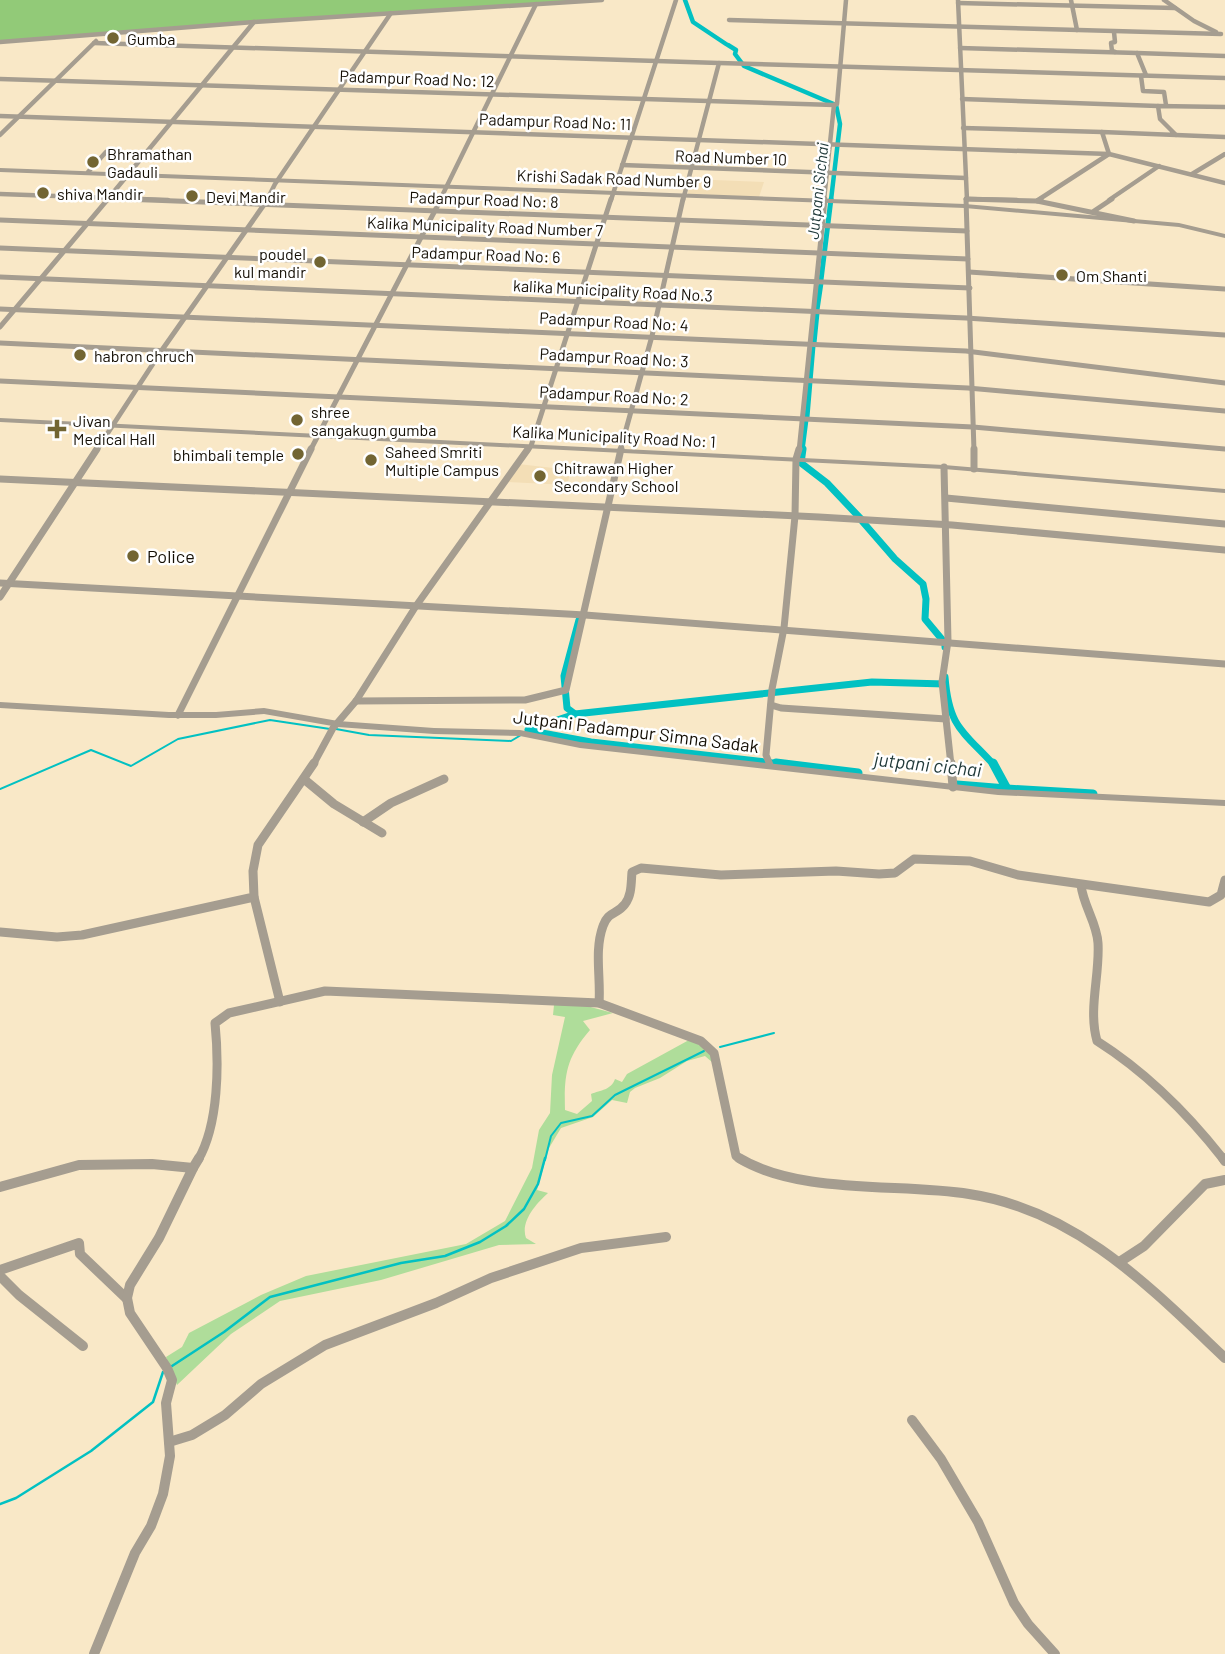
<svg xmlns="http://www.w3.org/2000/svg" width="1225" height="1654" font-family="Barlow,sans-serif">
<style>
.built{fill:#f3deb6}
.green{fill:#afdd9a}
.forest{fill:#92ca78}
.lines{fill:none;stroke-linecap:round;stroke-linejoin:round}
.stream-far1{stroke:#02c1c2;stroke-width:2}
.stream{stroke:#02c1c2;stroke-width:2.5}
.canal-far3{stroke:#02c1c2;stroke-width:4.5}
.canal-far2{stroke:#02c1c2;stroke-width:5}
.canal-far1{stroke:#02c1c2;stroke-width:7}
.canal{stroke:#02c1c2;stroke-width:9}
.minor-far4{stroke:#a59d90;stroke-width:4.5}
.minor-far3{stroke:#a59d90;stroke-width:5}
.minor-far2{stroke:#a59d90;stroke-width:7}
.minor-far1{stroke:#a59d90;stroke-width:9}
.minor{stroke:#a59d90;stroke-width:10}
.tertiary{fill:#a59d90;fill-rule:evenodd}
.poi-dot{fill:#726532;stroke:#fff;stroke-width:2.5}
.labels{text-anchor:middle;dominant-baseline:central;stroke-width:5;stroke-linejoin:round;paint-order:stroke}
.far-poi-label{font-size:16px;fill:#140e04;stroke:#fff;text-anchor:start}
.far-street-label{font-size:16px;fill:#140e04;stroke:#fff}
.far-water-label{font-size:16px;font-style:italic;fill:#213a3a;stroke:#fff}
.poi-label{font-size:18px;fill:#140e04;stroke:#fff;text-anchor:start}
.street-label{font-size:18px;fill:#140e04;stroke:#fff}
.water-label{font-size:19px;font-style:italic;fill:#213a3a;stroke:#fff}
</style>
<rect width="100%" height="100%" fill="#f9e8c7"/>
<!-- built -->
<g class="built">
<path d="M689,179l75,3 -5,15 -71,-3z"/>
<path d="M518,464l53,6 -4,15 -60,-3z"/>
</g>
<!-- green -->
<path class="green" d="M554,1005h29l30,8 -30,8 7,9c-24,28 -26,45 -25,80l12,4 15,-13 -1,-7c10,-4 20,-4 24,-15l7,3 5,-8 62,-34c13,5 22,10 24,23l-8,-7 -18,5 -27,17 -25,10 -5,4 -3,11 -15,-3 -19,17 -32,11 -12,20 -12,42 11,3c-11,10 -28,28 -22,45l10,6 -37,1 -118,35 -101,21 -49,33 -54,51 -11,-28 16,-10 7,-14 72,-38 45,-19 160,-32 39,-23 27,-53 7,-38 11,-17 2,-38 13,-58 -12,-2z"/>
<!-- forest -->
<path class="forest" d="M0,0h598l-336,21 -262,22z"/>
<g class="lines">
<!-- stream-far1 -->
<g class="stream-far1">
<path d="M336,729l33,6 142,6 10,-6"/>
<path d="M0,789l91,-39 40,16 47,-27 92,-19 60,9"/>
<path d="M720,1047l54,-14"/>
<path d="M545,1160l6,-24 10,-13 31,-7 23,-21 89,-44"/>
</g>
<!-- stream -->
<g class="stream">
<path d="M172,1366l52,-34 46,-35 131,-34 44,-7 35,-14 26,-16 18,-17 14,-25 7,-26"/>
<path d="M0,1504l16,-6 75,-47 62,-49 10,-30"/>
</g>
<!-- canal-far3 -->
<g class="canal-far3">
<path d="M685,0l8,22 33,22"/>
<path d="M728,45l8,5 -1,4 9,12 92,39 4,19 -9,76"/>
</g>
<!-- canal-far2 -->
<g class="canal-far2">
<path d="M821,280l10,-81"/>
<path d="M817,310l4,-27"/>
<path d="M814,343l3,-30"/>
<path d="M807,417l6,-71"/>
<path d="M802,451l4,-31"/>
</g>
<!-- canal-far1 -->
<g class="canal-far1">
<path d="M803,449l-2,14 26,20 34,36"/>
<path d="M862,521l33,38 28,25 3,15 -1,20 20,24v4"/>
<path d="M945,677c4,51 18,54 49,88"/>
<path d="M575,714l297,-32 73,2"/>
<path d="M528,730l47,-16 -8,-6 -3,-32 15,-56"/>
<path d="M531,731l60,11 200,23"/>
</g>
<!-- canal -->
<g class="canal">
<path d="M776,763l82,10"/>
<path d="M957,785l50,4 -14,-26"/>
<path d="M1007,789l86,5"/>
</g>
<!-- minor-far4 -->
<g class="minor-far4">
<path d="M958,0l9,200"/>
<path d="M1071,0l6,30"/>
<path d="M1164,0l30,21 22,11"/>
<path d="M958,3l217,5"/>
<path d="M729,20l492,14"/>
<path d="M1114,32l1,10 -4,1 1,8 3,1"/>
<path d="M0,42l254,-20 348,-22"/>
<path d="M94,43l625,20 -36,137"/>
<path d="M960,48l177,5 9,22 -5,1 2,15 21,1 2,13"/>
<path d="M1137,53l88,3"/>
<path d="M719,63l506,15"/>
<path d="M0,79l834,26"/>
<path d="M962,99l196,7"/>
<path d="M834,105l3,-1 9,-104"/>
<path d="M0,116l1109,38 116,29"/>
<path d="M963,128l139,4"/>
<path d="M0,135l96,-94"/>
<path d="M1176,135l49,2"/>
<path d="M622,165l344,13"/>
<path d="M88,172l18,-20"/>
<path d="M1192,174l33,-20"/>
<path d="M0,194l168,6"/>
<path d="M966,199l51,1"/>
<path d="M107,200l147,-178"/>
<path d="M267,200l8,-16 116,-171"/>
<path d="M440,200l96,-196"/>
<path d="M611,200l65,-200"/>
<path d="M824,200l10,-95"/>
<path d="M1038,200l71,-46 -7,-22 74,3 -16,-16 -2,-13 67,1"/>
<path d="M1109,200l50,-34"/>
</g>
<!-- minor-far3 -->
<g class="minor-far3">
<path d="M122,199l845,32"/>
<path d="M966,199l8,252"/>
<path d="M966,199l71,2 97,20"/>
<path d="M1037,201l4,-2"/>
<path d="M1094,211l18,-12"/>
<path d="M0,220l968,39"/>
<path d="M0,248l970,40"/>
<path d="M969,272l256,17"/>
<path d="M0,277l966,41 259,17"/>
<path d="M0,309l966,42 259,32"/>
<path d="M0,327l108,-128"/>
<path d="M0,343l968,45 257,23"/>
<path d="M0,381l973,46 252,22"/>
<path d="M96,451l66,-101 106,-151"/>
<path d="M310,451l131,-252"/>
<path d="M527,451l4,-5 80,-247"/>
<path d="M620,451l32,-115 31,-137"/>
<path d="M799,451l26,-252"/>
</g>
<!-- minor-far2 -->
<g class="minor-far2">
<path d="M974,449v20"/>
<path d="M944,467l4,174 -6,41 9,83"/>
<path d="M0,479l819,38 133,8 273,25"/>
<path d="M946,498l279,26"/>
<path d="M0,583l585,32 640,49"/>
<path d="M0,597l97,-148"/>
<path d="M356,701l169,-1 41,-10 55,-241"/>
<path d="M771,705l10,3 165,11"/>
<path d="M178,715l133,-266"/>
<path d="M313,765l20,-37 23,-27 60,-95 112,-157"/>
<path d="M770,765l-4,-10 6,-66 12,-61 11,-112 1,-57 3,-10"/>
</g>
<!-- minor-far1 -->
<g class="minor-far1">
<path d="M951,763l2,24"/>
<path d="M305,780l29,24 48,29"/>
<path d="M363,822l28,-19 53,-24"/>
<path d="M1081,885c2,20 16,38 17,58 2,32 -10,66 -1,98 49,31 91,73 127,119"/>
<path d="M254,897l26,105"/>
<path d="M0,932l57,5 25,-2 172,-38 -1,-26 5,-26 56,-82"/>
<path d="M599,1003c2,-25 -5,-52 4,-77 5,-15 14,-11 22,-22 7,-9 6,-22 7,-32l9,-4 80,7 115,-4 43,3 16,-1 19,-14 56,2 48,14 191,27 12,-7 4,-15"/>
<path d="M198,1160c21,-36 21,-97 17,-137l14,-10 96,-22 274,12 102,38 13,12 22,103 6,4"/>
</g>
<!-- minor -->
<g class="minor">
<path d="M739,1158c61,37 161,25 230,36 107,16 181,93 256,164"/>
<path d="M1223,1158l2,3"/>
<path d="M0,1187l79,-22 73,-1 41,4 6,-10"/>
<path d="M1121,1261l23,-15 61,-62 20,-4"/>
<path d="M0,1270l79,-27 1,11 47,45"/>
<path d="M0,1276l19,19 64,51"/>
<path d="M912,1420l29,39 37,63 36,81 14,21 27,30"/>
<path d="M169,1442l23,-7 33,-20 36,-31 64,-39 111,-42 55,-25 90,-30 85,-11"/>
<path d="M94,1654l41,-101 16,-27 12,-32 7,-38 -4,-53 6,-23 -5,-12 -37,-55 -3,-15 3,-13 29,-47 34,-70"/>
</g>
<!-- tertiary -->
<g class="tertiary">
<path d="M0,168l965,36 214,19 46,11v4l-46,-11 -214,-19 -965,-36z"/>
<path d="M0,418l944,47 281,24v4l-281,-24 -944,-47z"/>
<path d="M0,702l169,10h47l48,-4 74,13 96,7 86,2 60,12 418,47 227,11v6l-227,-11 -418,-47 -60,-12 -86,-2 -96,-7 -74,-13 -48,4h-47l-169,-10z"/>
</g>
</g>
<!-- markers -->
<g class="poi-dot">
<circle cx="113" cy="38" r="7"/>
<circle cx="93" cy="162" r="7"/>
<circle cx="43" cy="193" r="7"/>
<circle cx="192" cy="196" r="7"/>
<circle cx="320" cy="262" r="7"/>
<circle cx="1062" cy="275" r="7"/>
<circle cx="80" cy="355" r="7"/>
<circle cx="297" cy="420" r="7"/>
<path d="M53.5 418.5h7v7h7v7h-7v7h-7v-7h-7v-7h7z"/>
<circle cx="298" cy="454" r="7"/>
<circle cx="371" cy="460" r="7"/>
<circle cx="540" cy="476" r="7"/>
<circle cx="133" cy="556" r="7"/>
</g>
<g class="labels">
<!-- far-poi labels -->
<g class="far-poi-label">
<text x="127" y="38">Gumba</text>
<text x="107" y="153">Bhramathan<tspan x="107" dy="18">Gadauli</tspan></text>
<text x="57" y="193">shiva Mandir</text>
<text x="206" y="196">Devi Mandir</text>
<text x="306" y="253" text-anchor="end">poudel<tspan x="306" dy="18">kul mandir</tspan></text>
<text x="1076" y="275">Om Shanti</text>
<text x="94" y="355">habron chruch</text>
<text x="311" y="411">shree<tspan x="311" dy="18">sangakugn gumba</tspan></text>
<text x="73" y="420">Jivan<tspan x="73" dy="18">Medical Hall</tspan></text>
<text x="385" y="451">Saheed Smriti<tspan x="385" dy="18">Multiple Campus</tspan></text>
<text x="284" y="454" text-anchor="end">bhimbali temple</text>
<text x="554" y="467">Chitrawan Higher<tspan x="554" dy="18">Secondary School</tspan></text>
</g>
<!-- far-street labels -->
<g class="far-street-label">
<text transform="translate(417 78) rotate(2)">Padampur Road No: 12</text>
<text transform="translate(555 121) rotate(2)">Padampur Road No: 11</text>
<text transform="translate(731 157) rotate(2)">Road Number 10</text>
<text transform="translate(614 178) rotate(2)">Krishi Sadak Road Number 9</text>
<text transform="translate(484 199) rotate(2)">Padampur Road No: 8</text>
<text transform="translate(485 226) rotate(2)">Kalika Municipality Road Number 7</text>
<text transform="translate(486 254) rotate(2)">Padampur Road No: 6</text>
<text transform="translate(613 290) rotate(3)">kalika Municipality Road No.3</text>
<text transform="translate(614 321) rotate(3)">Padampur Road No: 4</text>
<text transform="translate(614 357) rotate(3)">Padampur Road No: 3</text>
<text transform="translate(614 395) rotate(3)">Padampur Road No: 2</text>
<text transform="translate(614 436) rotate(3)">Kalika Municipality Road No: 1</text>
</g>
<!-- far-water labels -->
<g class="far-water-label">
<text transform="translate(817 191) rotate(-84)">Jutpani Sichai</text>
</g>
<!-- poi labels -->
<g class="poi-label">
<text x="147" y="556">Police</text>
</g>
<!-- street labels -->
<g class="street-label">
<text transform="translate(636 731) rotate(7)">Jutpani Padampur Simna Sadak</text>
</g>
<!-- water labels -->
<g class="water-label">
<text transform="translate(928 764) rotate(6)">jutpani cichai</text>
</g>
</g>
</svg>
